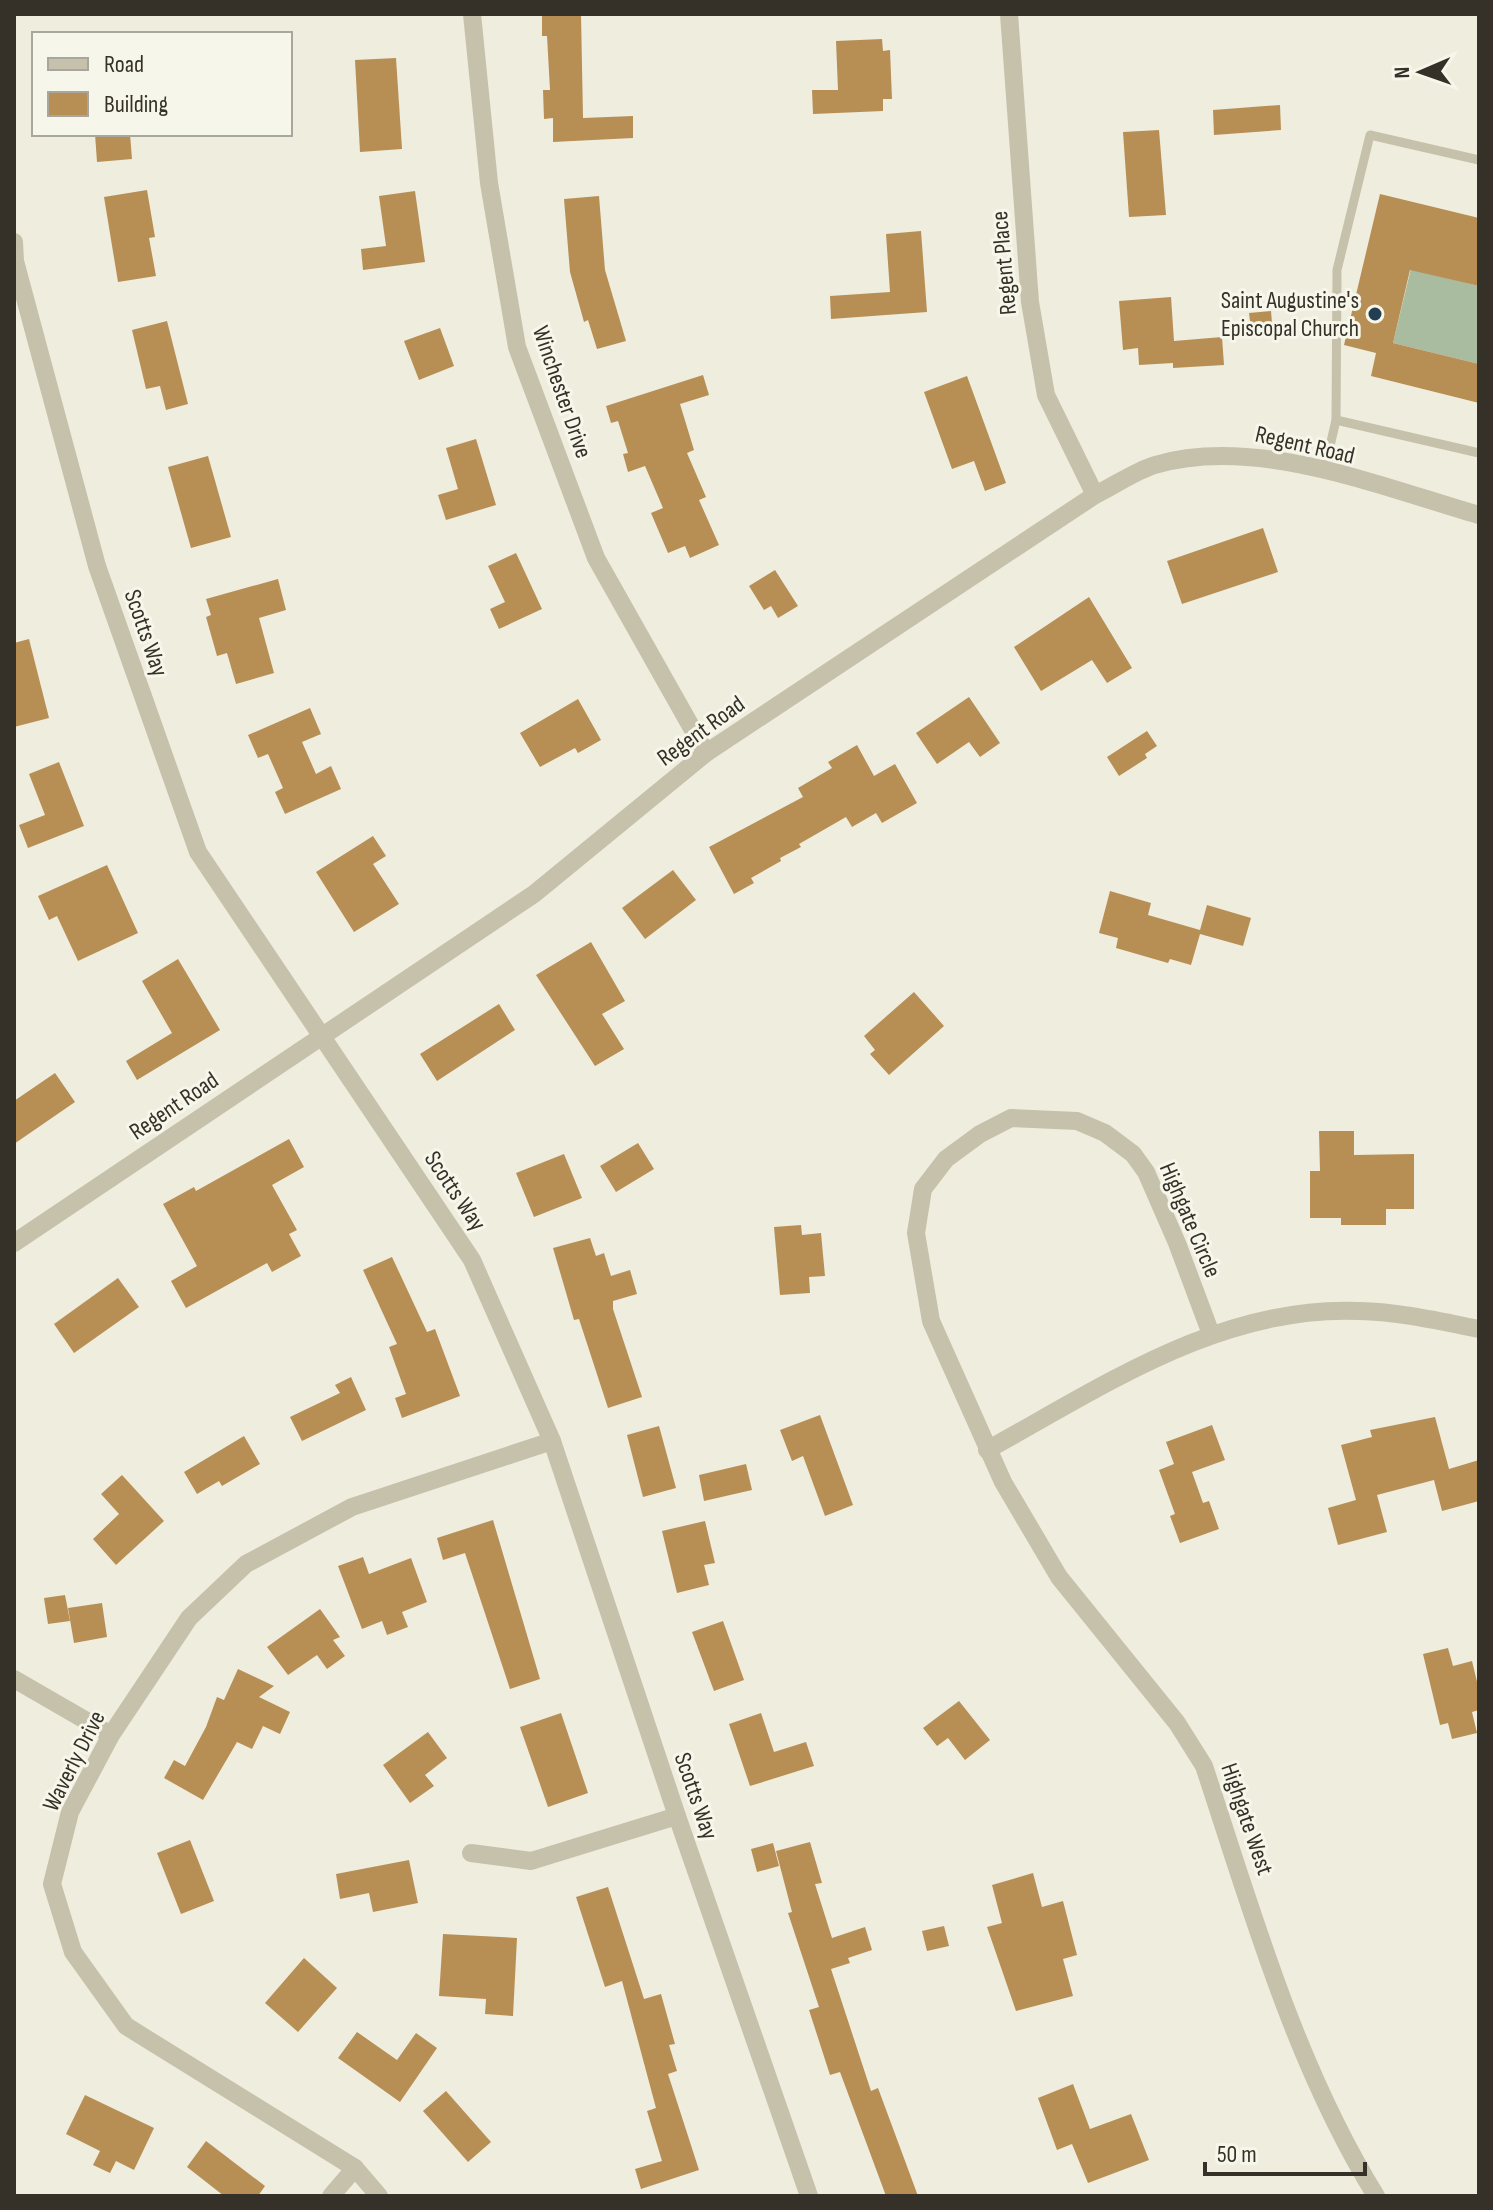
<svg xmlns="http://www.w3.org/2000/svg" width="1493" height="2210" font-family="'Sofia Sans Condensed',sans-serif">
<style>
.green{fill:#a9bca0}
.building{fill:#b78f55}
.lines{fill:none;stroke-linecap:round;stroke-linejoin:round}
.lane{stroke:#c6c1ab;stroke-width:9}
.street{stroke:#c6c1ab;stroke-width:18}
.poi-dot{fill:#243e51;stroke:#f7f6ea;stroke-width:3}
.labels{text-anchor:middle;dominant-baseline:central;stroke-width:6;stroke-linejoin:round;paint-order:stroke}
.street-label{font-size:24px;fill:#353129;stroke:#f7f6ea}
.poi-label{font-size:24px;fill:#353129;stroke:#f7f6ea;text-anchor:end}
</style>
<rect width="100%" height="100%" fill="#efedde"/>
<!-- green -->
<path class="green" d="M1414,256l12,17 53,13v78l-86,-21z"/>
<!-- building -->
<g class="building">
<path d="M542,14h39l2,104 50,-2v22l-80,4v-24l-9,1 -1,-29h7l-3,-54h-5z"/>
<path d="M882,39l1,12 7,-1 2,49h-9v12l-70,3 -1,-24h26l-2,-49z"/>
<path d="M396,58l6,91 -42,3 -5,-92z"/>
<path d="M1280,105l1,25 -67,5 -1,-25z"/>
<path d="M1159,130l7,85 -37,2 -6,-85z"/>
<path d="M95,134h35l2,25 -35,3z"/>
<path d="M147,190l8,47 -6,1 7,38 -38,6 -14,-85z"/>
<path d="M415,191l10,71 -62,8 -2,-21 25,-3 -7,-50z"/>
<path d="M1380,194l99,24v68l-69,-16 -17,73 86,21v39l-108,-27 5,-23 -32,-8z"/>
<path d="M599,196l6,74 21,71 -29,8 -9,-29 -4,2 -14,-50 -6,-73z"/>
<path d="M921,231l6,81 -96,7 -1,-23 60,-4 -4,-58z"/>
<path d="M1171,297l3,44 48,-4 2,28 -51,3v-5l-34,2 -1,-17 -15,2 -4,-49z"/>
<path d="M1271,311l2,24 -21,2 -3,-24z"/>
<path d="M167,321l21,83 -22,6 -6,-24 -14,3 -14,-59z"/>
<path d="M440,328l14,38 -35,14 -15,-39z"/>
<path d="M703,375l6,20 -29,9 14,46 -7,3 19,44 -7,3 20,45 -29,13 -5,-12 -17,7 -17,-40 12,-5 -18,-42 -17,6 -5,-18 5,-1 -10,-32 -7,2 -5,-17z"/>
<path d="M967,376l39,107 -21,8 -11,-30 -22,8 -28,-77z"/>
<path d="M476,439l20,66 -50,15 -8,-25 20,-6 -12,-41z"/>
<path d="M208,456l23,81 -40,11 -23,-81z"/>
<path d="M1263,528l15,44 -96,32 -15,-43z"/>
<path d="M516,553l26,56 -43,20 -9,-20 15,-7 -17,-36z"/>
<path d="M775,570l23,36 -20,12 -7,-12 -7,4 -15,-24z"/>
<path d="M278,579l8,31 -27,8 15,55 -38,11 -9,-31 -10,3 -11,-39 5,-2 -5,-16z"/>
<path d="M1089,597l43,71 -25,15 -15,-23 -51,31 -27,-44z"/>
<path d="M29,639l20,79 -35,9v-84z"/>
<path d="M969,697l31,46 -20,14 -11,-15 -32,22 -21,-31z"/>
<path d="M578,699l23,41 -23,13 -3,-5 -35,19 -20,-34z"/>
<path d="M310,708l11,26 -19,8 14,32 15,-8 10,23 -56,25 -10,-22 8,-4 -15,-34 -10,4 -10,-23z"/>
<path d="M1147,731l10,15 -12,8 2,4 -28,18 -12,-19z"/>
<path d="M857,745l17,31 21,-12 22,39 -35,20 -6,-10 -24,14 -6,-10 -47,27 2,3 -21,11 1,3 -30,17 3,5 -20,11 -25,-47 94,-50 -5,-9 34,-20 -4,-6z"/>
<path d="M59,762l25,64 -56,22 -9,-23 26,-10 -16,-41z"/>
<path d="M373,836l13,20 -13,8 26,40 -45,28 -38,-60z"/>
<path d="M107,865l31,68 -60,28 -21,-45 -8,4 -11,-24z"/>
<path d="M673,870l23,30 -51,39 -23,-31z"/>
<path d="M1110,891l41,12 -3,12 52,15 7,-25 44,13 -8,28 -43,-12 -9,31 -21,-6 -2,4 -52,-15 2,-10 -19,-5z"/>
<path d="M591,942l34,59 -23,13 22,35 -29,17 -59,-91z"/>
<path d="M178,959l42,71 -83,50 -11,-19 46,-28 -30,-52z"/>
<path d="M914,992l30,34 -55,49 -19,-21 5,-4 -11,-14z"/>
<path d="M499,1004l16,26 -78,51 -17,-27z"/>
<path d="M55,1073l20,29 -61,42v-43z"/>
<path d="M1319,1131h35v24l60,-1v55h-28v16h-45v-7h-31v-47h10z"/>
<path d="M289,1139l15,28 -32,18 25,45 -8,4 12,22 -29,16 -5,-9 -81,45 -15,-27 26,-15 -34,-62 31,-17 2,4z"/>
<path d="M638,1143l16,26 -38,23 -16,-26z"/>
<path d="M564,1154l18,44 -48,19 -18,-44z"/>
<path d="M801,1225l1,10 19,-2 4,43 -16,1 1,16 -30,2 -6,-68z"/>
<path d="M590,1238l6,18 8,-3 7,23 19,-6 7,24 -24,7v8l29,88 -34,11 -29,-89 -5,1 -21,-72z"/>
<path d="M392,1257l35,75 8,-3 25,67 -58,22 -7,-20 11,-4 -17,-47 8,-3 -34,-74z"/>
<path d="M118,1278l21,29 -65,46 -20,-29z"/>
<path d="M351,1377l15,33 -64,31 -12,-24 50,-24 -5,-8z"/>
<path d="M820,1415l33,90 -28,11 -22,-60 -11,5 -12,-31z"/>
<path d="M1435,1417l14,52 30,-9v41l-37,10 -8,-31 -57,15 10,37 -49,13 -10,-37 28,-8 -15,-55 31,-8 -2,-7z"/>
<path d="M1212,1425l13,35 -33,12 11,31 6,-2 10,28 -39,14 -10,-27 5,-2 -16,-44 15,-6 -8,-22z"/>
<path d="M659,1426l17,62 -33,9 -16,-62z"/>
<path d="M244,1436l16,28 -38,22 -3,-5 -22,13 -13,-22z"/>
<path d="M746,1464l6,26 -48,11 -5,-26z"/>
<path d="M122,1475l42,46 -48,44 -23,-26 26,-25 -18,-20z"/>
<path d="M493,1520l47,159 -30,10 -45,-136 -22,7 -6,-22z"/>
<path d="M705,1521l10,42 -11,2 5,20 -32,8 -15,-62z"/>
<path d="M363,1557l6,17 42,-16 16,44 -25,10 6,15 -21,8 -5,-14 -20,8 -24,-63z"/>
<path d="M65,1595l5,26 -22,3 -4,-26z"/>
<path d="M102,1603l5,34 -33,6 -6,-35z"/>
<path d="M320,1609l20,28 -7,3 12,16 -18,13 -10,-14 -29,20 -21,-28z"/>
<path d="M723,1621l21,59 -30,11 -22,-59z"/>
<path d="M1448,1648l5,18 19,-5 7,29v20l-7,2 5,21 -25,6 -4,-16 -8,2 -17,-71z"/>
<path d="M238,1669l36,17 -15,11 31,15 -10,22 -17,-8 -11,23 -15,-7 -34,58 -39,-22 10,-18 11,6 21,-39 11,-30 7,3z"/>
<path d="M959,1701l31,39 -25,20 -17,-22 -11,8 -14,-18z"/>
<path d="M561,1713l27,80 -40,14 -28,-80z"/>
<path d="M761,1713l13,39 32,-10 8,24 -64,20 -21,-62z"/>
<path d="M428,1732l19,26 -22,17 9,11 -24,17 -27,-38z"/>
<path d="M190,1840l24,61 -33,13 -24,-61z"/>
<path d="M810,1842l12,41 -7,1 17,54 33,-11 7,23 -24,8 2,5 -19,6 40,122 7,-3 40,108h-32l-46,-124 -10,3 -21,-65 10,-3 -31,-94 4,-1 -16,-61z"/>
<path d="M773,1843l6,23 -22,6 -6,-23z"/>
<path d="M409,1860l9,43 -45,9 -4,-19 -29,6 -4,-25z"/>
<path d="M1033,1873l9,34 21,-6 14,54 -14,4 10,37 -57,15 -29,-84 15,-4 -10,-38z"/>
<path d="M608,1887l36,112 17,-5 14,50 -6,1 8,26 -9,3 31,96 -58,19 -6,-20 27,-8 -15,-50 9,-3 -34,-127 -17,6 -29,-90z"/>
<path d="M944,1926l5,20 -22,5 -5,-20z"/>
<path d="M443,1934l74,4 -4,78 -28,-2 1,-15 -47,-3z"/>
<path d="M304,1958l33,30 -39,44 -33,-29z"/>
<path d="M357,2032l40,28 19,-27 21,15 -37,54 -62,-44z"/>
<path d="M1073,2084l17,45 41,-15 18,46 -61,23 -16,-39 -15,6 -19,-52z"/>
<path d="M446,2091l45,51 -23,20 -45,-51z"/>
<path d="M85,2095l69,33 -20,42 -18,-9 -6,12 -17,-8 7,-14 -34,-17z"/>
<path d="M206,2141l59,45 -7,10h-34l-37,-29z"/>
</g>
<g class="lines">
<!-- lane -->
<g class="lane">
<path d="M1336,420l143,33"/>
<path d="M1324,472l12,-52 1,-150 33,-135 109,25"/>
</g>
<!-- street -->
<g class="street">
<path d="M472,14l17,169 28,164 79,211 110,195"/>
<path d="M1009,14l21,288 16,93 49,100"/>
<path d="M14,242l1,19 82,305 101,286 274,408 80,181 125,375 132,380"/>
<path d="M14,1243l520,-349 172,-141 389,-258c19,-9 40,-24 60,-30 101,-30 226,22 324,50"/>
<path d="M1211,1334l-34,-91 -31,-71 -13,-18 -28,-21 -28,-12 -66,-3 -31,16 -34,25 -23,30 -7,44 15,88 72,161 56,95 118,146 27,43c48,145 91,299 172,430"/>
<path d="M987,1450c115,-63 234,-145 372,-139 41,1 80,10 120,18"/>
<path d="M14,1679l97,56"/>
<path d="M471,1853l60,8 146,-45"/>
<path d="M331,2196l24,-28"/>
<path d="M379,2196l-24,-28 -229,-142 -53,-74 -21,-68 18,-72 41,-77 78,-117 57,-54 106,-57 200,-66"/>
</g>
</g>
<!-- markers -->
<circle class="poi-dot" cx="1375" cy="314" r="8"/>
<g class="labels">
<!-- street labels -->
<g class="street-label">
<text transform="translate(1004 263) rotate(-95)">Regent Place</text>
<text transform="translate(562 392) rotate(71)">Winchester Drive</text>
<text transform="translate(1305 445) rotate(13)">Regent Road</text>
<text transform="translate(146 633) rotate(71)">Scotts Way</text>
<text transform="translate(701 731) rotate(-36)">Regent Road</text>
<text transform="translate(174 1106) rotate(-34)">Regent Road</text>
<text transform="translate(455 1191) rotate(56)">Scotts Way</text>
<text transform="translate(1190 1220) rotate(67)">Highgate Circle</text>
<text transform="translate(74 1761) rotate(-63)">Waverly Drive</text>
<text transform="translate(696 1796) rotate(71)">Scotts Way</text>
<text transform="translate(1247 1819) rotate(71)">Highgate West</text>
</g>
<!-- poi labels -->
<g class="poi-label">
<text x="1359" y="300">Saint Augustine's<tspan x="1359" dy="28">Episcopal Church</tspan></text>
</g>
</g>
<!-- border -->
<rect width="1493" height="2210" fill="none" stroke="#353129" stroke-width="32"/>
<!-- legend -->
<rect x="32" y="32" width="260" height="104" fill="#f7f6ea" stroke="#a9a79d" stroke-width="2"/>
<rect x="48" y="58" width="40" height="12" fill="#c6c1ab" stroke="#a9a79d" stroke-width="2"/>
<text x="104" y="72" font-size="24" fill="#353129">Road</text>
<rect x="48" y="92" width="40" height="24" fill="#b78f55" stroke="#a9a79d" stroke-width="2"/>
<text x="104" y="112" font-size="24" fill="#353129">Building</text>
<!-- north arrow -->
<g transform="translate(1421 72) rotate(268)" stroke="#f7f6ea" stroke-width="6" paint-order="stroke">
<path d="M0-6L14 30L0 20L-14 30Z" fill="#353129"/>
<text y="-12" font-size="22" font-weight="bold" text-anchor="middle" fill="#353129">N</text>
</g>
<!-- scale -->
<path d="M1205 2162v12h160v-12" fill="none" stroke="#353129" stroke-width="4"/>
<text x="1217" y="2162" font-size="24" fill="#353129" stroke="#f7f6ea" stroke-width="6" paint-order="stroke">50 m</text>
</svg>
